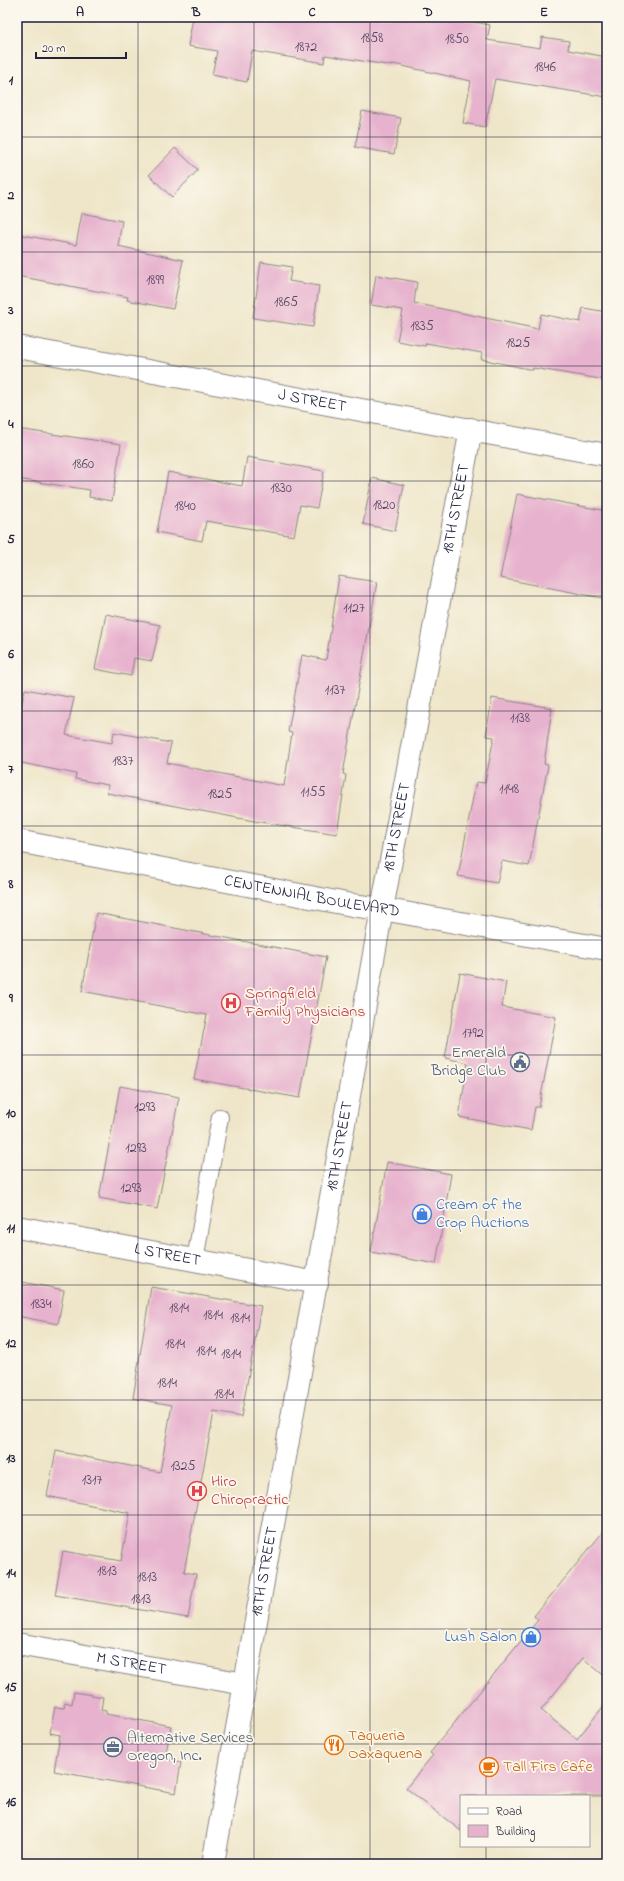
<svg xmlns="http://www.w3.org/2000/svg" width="624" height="1881" font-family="'Indie Flower',sans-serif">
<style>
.built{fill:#e5d3f1}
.building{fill:#e7b2ce}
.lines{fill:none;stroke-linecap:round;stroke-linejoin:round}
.lane-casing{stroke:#888482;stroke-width:18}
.street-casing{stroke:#888482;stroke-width:24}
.secondary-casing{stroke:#888482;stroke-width:24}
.lane{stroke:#fff;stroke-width:16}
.street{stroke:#fff;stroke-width:22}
.secondary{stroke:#fff;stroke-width:22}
.grid{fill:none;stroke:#22223b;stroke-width:1;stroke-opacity:0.55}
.labels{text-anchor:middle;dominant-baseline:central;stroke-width:3.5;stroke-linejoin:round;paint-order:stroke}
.number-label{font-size:14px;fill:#534660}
.street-label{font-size:16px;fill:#22223b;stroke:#fbf7ec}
.health-label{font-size:16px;fill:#be3a42;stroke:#fbf7ec;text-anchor:start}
.service-label{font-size:16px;fill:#4e5e75;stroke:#fbf7ec;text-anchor:end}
.shop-label{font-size:16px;fill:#366cbe;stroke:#fbf7ec;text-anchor:start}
.food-label{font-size:16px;fill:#c56008;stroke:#fbf7ec;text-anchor:start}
.neatline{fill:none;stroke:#22223b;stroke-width:1.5}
.grid-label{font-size:13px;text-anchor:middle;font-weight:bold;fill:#22223b}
</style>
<rect width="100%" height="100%" fill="#fbf7ec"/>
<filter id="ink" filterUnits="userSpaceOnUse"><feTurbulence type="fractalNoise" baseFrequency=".025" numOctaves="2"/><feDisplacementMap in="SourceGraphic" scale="8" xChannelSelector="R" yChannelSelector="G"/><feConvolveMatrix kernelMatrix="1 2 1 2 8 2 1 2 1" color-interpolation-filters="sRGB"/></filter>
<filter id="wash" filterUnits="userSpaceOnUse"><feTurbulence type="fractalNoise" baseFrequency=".012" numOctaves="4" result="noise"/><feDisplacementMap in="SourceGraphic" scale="16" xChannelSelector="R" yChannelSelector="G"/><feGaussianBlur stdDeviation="0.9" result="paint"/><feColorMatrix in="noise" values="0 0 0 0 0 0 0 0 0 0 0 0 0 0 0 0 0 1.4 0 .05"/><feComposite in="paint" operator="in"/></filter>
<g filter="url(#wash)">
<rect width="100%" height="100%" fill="#efe6c9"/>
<!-- built -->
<path class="built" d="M607,848v65l-11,-2z"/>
<g id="blocks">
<!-- building -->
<g class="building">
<path d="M193,17h255l42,8 -3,15 53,8 2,-11 27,4 -1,9 39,7v40l-112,-18 -10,48 -22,-4 8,-42 -78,-17v2l-68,-11 -1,8 -72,-12 -5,31 -35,-7 5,-24 -29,-5z"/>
<path d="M362,111l39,7 -7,36 -39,-7z"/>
<path d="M175,148l23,22 -26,27 -23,-22z"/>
<path d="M82,213l40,8 -4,25 65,14 -10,49 -46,-9 1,-3 -111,-21v-42l59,11z"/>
<path d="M261,262l31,5 -3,14 30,5 -6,41 -60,-9z"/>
<path d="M376,275l41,7 -3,21 124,26 3,-15 39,8 3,-14 24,4v68l-74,-12v2l-52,-11 1,-6 -56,-10 -1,3 -28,-5 6,-31 -32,-5z"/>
<path d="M17,429l104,15 -9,57 -23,-4 1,-7 -73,-11z"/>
<path d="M247,457l77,14 -7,37 -17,-3 -6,31 -88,-15 -4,20 -45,-9 11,-60 74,14z"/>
<path d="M372,478l32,7 -9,46 -32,-7z"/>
<path d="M517,494l90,17v88l-107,-21z"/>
<path d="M339,576l38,6 -34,192 3,1 -9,59 -83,-13 -147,-28 1,-8 -33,-6 1,-5 -59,-12v-33l8,-40 49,9 -8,37 46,8 2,-11 57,11 -4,20 117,23 8,-53 -4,-1 14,-77 24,5z"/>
<path d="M106,614l54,11 -8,36 -18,-3 -3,18 -36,-7z"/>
<path d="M492,698l60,10 -8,56 4,1 -19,101 -27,-5 -5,22 -39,-7 18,-94 9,1 9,-46 -8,-1z"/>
<path d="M96,913l230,44 -26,141 -106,-19 13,-64 -125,-24z"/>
<path d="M460,973l46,9 -4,25 54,10 -17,90h-4l-4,23 -72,-13 9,-54 -23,-5z"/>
<path d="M120,1086l59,11 -22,112 -58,-11z"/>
<path d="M387,1162l64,12 -15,90 -65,-12z"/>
<path d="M17,1281l47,9 -6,34 -41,-8z"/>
<path d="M151,1287l110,19 -20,111 -27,-5 -30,160 12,2 -8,44 -133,-23 8,-44 58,10 9,-48 -83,-17 9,-45 104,21 12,-67 -39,-7z"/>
<path d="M607,1527v151l-24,-20 -42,52 36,29 30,-37v94h-146v35l-55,-43 27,-33 -3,-2 108,-133 -4,-4z"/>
<path d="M74,1692l29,5 -2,13 5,1v3l65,12 -6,33 16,3 -5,31 -122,-22 6,-36 -10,-2 5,-26 9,1 1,-6 7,2z"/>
</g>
</g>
</g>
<g filter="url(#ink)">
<use href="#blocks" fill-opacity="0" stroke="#888482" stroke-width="1"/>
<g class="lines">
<!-- lane casing -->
<g class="lane-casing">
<path id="lane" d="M195,1260l25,-143"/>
</g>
<!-- street casing -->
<g class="street-casing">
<g id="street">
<path id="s1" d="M17,347l590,108"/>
<path id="s2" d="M382,909l89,-480"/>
<path id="s3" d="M17,1227l300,56"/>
<path id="s4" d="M17,1644l228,40"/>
</g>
</g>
<!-- secondary casing -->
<g class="secondary-casing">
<g id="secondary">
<path id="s5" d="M17,841l335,64 30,4 225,40"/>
<path id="s6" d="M213,1864l169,-955"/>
</g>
</g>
<!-- lane -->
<use href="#lane" class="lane"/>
<!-- street -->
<use href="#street" class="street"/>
<!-- secondary -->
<use href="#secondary" class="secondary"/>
</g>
</g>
<!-- grid -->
<path class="grid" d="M138,17v1847M254,17v1847M370,17v1847M486,17v1779M17,137h590M17,252h590M17,366h590M17,481h590M17,596h590M17,711h590M17,826h590M17,940h590M17,1055h590M17,1170h590M17,1285h590M17,1400h590M17,1515h590M17,1629h590M17,1744h590M486,1846v18"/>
<!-- icons -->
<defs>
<g id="hospital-ring" transform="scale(1)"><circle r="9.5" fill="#fbf7ec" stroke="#e0444e" stroke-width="1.5"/><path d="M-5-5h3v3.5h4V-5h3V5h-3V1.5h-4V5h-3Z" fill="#e0444e"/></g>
<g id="civic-ring" transform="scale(1)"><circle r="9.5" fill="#fbf7ec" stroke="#5c6f8a" stroke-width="1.5"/><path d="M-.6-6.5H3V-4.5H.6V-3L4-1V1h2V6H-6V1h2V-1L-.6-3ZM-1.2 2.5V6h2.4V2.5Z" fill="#5c6f8a"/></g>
<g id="shop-ring" transform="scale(1)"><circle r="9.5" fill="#fbf7ec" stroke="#3f7fe0" stroke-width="1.5"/><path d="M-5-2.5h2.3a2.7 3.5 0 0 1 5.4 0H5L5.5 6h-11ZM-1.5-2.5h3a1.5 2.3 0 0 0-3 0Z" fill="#3f7fe0"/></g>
<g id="restaurant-ring" transform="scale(1)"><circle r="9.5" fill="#fbf7ec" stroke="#e8710a" stroke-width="1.5"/><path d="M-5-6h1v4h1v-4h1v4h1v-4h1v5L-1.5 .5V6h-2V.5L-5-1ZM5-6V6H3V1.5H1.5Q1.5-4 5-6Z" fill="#e8710a"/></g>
<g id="office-ring" transform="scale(1)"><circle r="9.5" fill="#fbf7ec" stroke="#5c6f8a" stroke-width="1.5"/><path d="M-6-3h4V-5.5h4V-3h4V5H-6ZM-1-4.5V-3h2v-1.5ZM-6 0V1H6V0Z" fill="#5c6f8a"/></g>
<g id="cafe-ring" transform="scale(1)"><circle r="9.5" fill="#fbf7ec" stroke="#e8710a" stroke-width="1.5"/><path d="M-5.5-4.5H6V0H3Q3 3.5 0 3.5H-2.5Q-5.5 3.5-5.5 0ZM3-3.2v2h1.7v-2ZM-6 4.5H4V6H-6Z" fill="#e8710a"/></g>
</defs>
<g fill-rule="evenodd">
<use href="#hospital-ring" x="231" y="1003"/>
<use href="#civic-ring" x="520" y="1062"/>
<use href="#shop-ring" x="422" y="1214"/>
<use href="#hospital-ring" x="197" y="1491"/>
<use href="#shop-ring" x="531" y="1637"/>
<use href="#restaurant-ring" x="334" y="1745"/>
<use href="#office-ring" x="113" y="1747"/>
<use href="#cafe-ring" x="489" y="1767"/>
</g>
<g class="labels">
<!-- number labels -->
<g class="number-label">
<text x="372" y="38">1858</text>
<text x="457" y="39">1850</text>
<text x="306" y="47">1872</text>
<text x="545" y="67">1846</text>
<text x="155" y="280">1899</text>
<text x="286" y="302">1865</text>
<text x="422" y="326">1835</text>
<text x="518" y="343">1825</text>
<text x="83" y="464">1860</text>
<text x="281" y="488">1830</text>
<text x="384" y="505">1820</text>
<text x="185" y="506">1840</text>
<text x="354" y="608">1127</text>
<text x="335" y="690">1137</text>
<text x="520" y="718">1138</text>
<text x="123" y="761">1837</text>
<text x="509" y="789">1148</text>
<text x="313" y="792">1155</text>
<text x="220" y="794">1825</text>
<text x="473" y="1033">1792</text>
<text x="145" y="1107">1293</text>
<text x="136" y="1148">1293</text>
<text x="131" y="1188">1293</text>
<text x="41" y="1304">1834</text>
<text x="179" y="1308">1814</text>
<text x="213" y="1315">1814</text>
<text x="240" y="1318">1814</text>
<text x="175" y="1344">1814</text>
<text x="206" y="1351">1814</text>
<text x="231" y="1354">1814</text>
<text x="167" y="1383">1814</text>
<text x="224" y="1394">1814</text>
<text x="183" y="1466">1325</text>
<text x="92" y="1480">1317</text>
<text x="107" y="1571">1813</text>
<text x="147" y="1577">1813</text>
<text x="141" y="1599">1813</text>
</g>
<!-- street labels -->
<g class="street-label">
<text stroke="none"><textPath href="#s1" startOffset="300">J STREET</textPath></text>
<text stroke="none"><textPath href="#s2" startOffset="407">18TH STREET</textPath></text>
<text stroke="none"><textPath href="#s2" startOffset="83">18TH STREET</textPath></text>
<text stroke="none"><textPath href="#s5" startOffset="300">CENTENNIAL BOULEVARD</textPath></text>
<text stroke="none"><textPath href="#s6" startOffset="729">18TH STREET</textPath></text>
<text stroke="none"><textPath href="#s3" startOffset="153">L STREET</textPath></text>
<text stroke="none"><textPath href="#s6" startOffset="297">18TH STREET</textPath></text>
<text stroke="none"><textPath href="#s4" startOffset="116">M STREET</textPath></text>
</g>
<!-- health labels -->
<g class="health-label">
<text x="245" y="994">Springfield<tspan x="245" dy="18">Family Physicians</tspan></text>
<text x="211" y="1482">Hiro<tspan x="211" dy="18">Chiropractic</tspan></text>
</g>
<!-- service labels -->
<g class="service-label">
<text x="506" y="1053">Emerald<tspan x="506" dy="18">Bridge Club</tspan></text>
<text x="127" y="1738" text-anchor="start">Alternative Services<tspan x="127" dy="18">Oregon, Inc.</tspan></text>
</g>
<!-- shop labels -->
<g class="shop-label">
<text x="436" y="1205">Cream of the<tspan x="436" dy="18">Crop Auctions</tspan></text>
<text x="517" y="1637" text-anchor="end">Lush Salon</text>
</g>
<!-- food labels -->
<g class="food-label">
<text x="348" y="1736">Taqueria<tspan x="348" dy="18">Oaxaquena</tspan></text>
<text x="503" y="1767">Tall Firs Cafe</text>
</g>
</g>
<!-- margin -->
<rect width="624" height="1881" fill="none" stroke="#fbf7ec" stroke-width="44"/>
<!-- legend -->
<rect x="460" y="1795" width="130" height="52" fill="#fbf7ec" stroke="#a4a2a5"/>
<rect x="468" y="1808" width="20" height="6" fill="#ffffff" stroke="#a4a2a5"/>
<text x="496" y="1815" font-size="12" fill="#22223b">Road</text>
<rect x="468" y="1825" width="20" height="12" fill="#e7b2ce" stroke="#a4a2a5"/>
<text x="496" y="1835" font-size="12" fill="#22223b">Building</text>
<!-- scale -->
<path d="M36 52v6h90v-6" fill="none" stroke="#22223b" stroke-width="2"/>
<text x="42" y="52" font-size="12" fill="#22223b" stroke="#fbf7ec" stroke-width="3" paint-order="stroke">20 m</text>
<rect x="22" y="22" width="580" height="1837" class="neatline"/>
<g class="grid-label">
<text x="80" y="16">A</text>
<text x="196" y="16">B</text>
<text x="312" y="16">C</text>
<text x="428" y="16">D</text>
<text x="544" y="16">E</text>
<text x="11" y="84">1</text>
<text x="11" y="199">2</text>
<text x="11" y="314">3</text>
<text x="11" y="428">4</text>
<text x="11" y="543">5</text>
<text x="11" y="658">6</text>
<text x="11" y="773">7</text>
<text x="11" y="888">8</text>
<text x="11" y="1002">9</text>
<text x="11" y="1117">10</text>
<text x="11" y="1232">11</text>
<text x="11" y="1347">12</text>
<text x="11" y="1462">13</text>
<text x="11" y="1577">14</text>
<text x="11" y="1691">15</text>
<text x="11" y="1806">16</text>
</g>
</svg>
